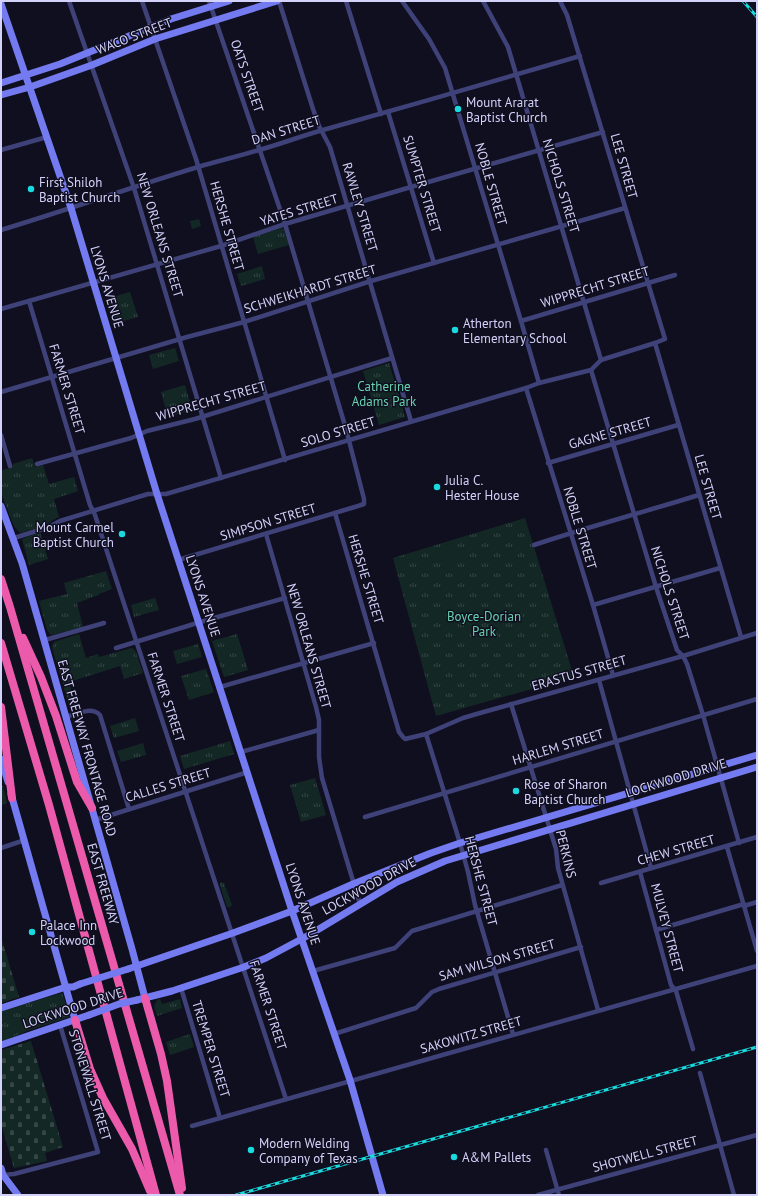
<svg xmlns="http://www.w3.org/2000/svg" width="758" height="1196" font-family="'PT Sans',sans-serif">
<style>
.grass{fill:url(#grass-tufts)}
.cemetery{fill:url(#cemetery-stones)}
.garden{fill:#132825}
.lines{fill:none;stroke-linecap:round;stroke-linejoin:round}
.street{stroke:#3f4278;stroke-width:4.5}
.secondary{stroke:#747aef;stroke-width:7}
.highway{stroke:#ec5aac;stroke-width:8}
.rail-casing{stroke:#19dade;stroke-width:3}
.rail{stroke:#100f1f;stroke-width:1.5;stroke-dasharray:4.5;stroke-linecap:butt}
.secondary-bridge{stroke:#747aef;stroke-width:7}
.poi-dot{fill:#19dade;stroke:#100f1f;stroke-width:1.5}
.labels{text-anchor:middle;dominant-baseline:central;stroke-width:3;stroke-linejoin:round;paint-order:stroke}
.street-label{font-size:13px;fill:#d3d2fa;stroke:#100f1f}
.poi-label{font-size:13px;fill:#d3d2fa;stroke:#100f1f;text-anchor:start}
.park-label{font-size:13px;fill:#67d1ae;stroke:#100f1f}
</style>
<defs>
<pattern id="grass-tufts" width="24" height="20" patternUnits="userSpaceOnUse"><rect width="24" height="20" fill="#132825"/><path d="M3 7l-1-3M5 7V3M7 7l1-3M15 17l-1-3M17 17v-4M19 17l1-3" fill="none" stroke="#344646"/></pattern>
<pattern id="cemetery-stones" width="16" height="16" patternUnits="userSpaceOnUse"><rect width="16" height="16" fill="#132825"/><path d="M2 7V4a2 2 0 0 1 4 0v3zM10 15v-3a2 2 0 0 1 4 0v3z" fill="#344646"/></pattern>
</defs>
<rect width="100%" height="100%" fill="#100f1f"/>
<!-- grass -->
<g class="grass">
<path d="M282,228l2,1 5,16 -31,9 -5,-17z"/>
<path d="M262,266l3,13 -24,7 -4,-12z"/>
<path d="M130,292l8,25 -25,7 -7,-25z"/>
<path d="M175,348l4,13 -26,8 -4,-14z"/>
<path d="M389,363l16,54 -26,8 -16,-54z"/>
<path d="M185,385l7,25 -24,7 -7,-25z"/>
<path d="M32,458l3,9 8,-2 6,19 25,-7 4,14 -24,8 5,18 -6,3 -6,5 -27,8 -6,-7 -13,-33v-23l10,-2 2,-4z"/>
<path d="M525,518l49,159 -138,39 -43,-158z"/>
<path d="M40,532l8,27 -19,6 -7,-26z"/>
<path d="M106,571l6,18 -13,5v1l-22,8 6,24 -32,8 -4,-5 -8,-29 28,-7 -3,-11z"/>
<path d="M155,598l4,12 -25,7 -3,-12z"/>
<path d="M79,634l7,24 12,-4 1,3 33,-9 4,4 7,21 -19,6 -4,-13 -51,16 5,20 5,5 -5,2 -4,-1 -18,-60 2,-6z"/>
<path d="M237,634l11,36 -24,7 -12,-36z"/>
<path d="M198,644l4,13 -25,7 -4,-13z"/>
<path d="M206,669l8,23 -25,8 -8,-24z"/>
<path d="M135,718l4,13 -25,7 -4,-12z"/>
<path d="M230,741l4,13 -50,15 -4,-13z"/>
<path d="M143,743l3,12 -25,7 -4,-11z"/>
<path d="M315,778l11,37 -25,7 -11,-37z"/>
<path d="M1,786h2l4,17 -6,2z"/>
<path d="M222,882l2,1 8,22 -2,2h-3l-7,-22v-2z"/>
<path d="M62,993l8,23 -1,1 -42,14 -26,11v-31z"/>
<path d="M160,999l2,5 18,-5 2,9 -25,8 -3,-10 3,-6z"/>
<path d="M190,1034l4,13 -24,8 -4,-13z"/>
</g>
<!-- cemetery -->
<g class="cemetery">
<path d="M1,937l18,60 -18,6z"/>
<path d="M31,1041l32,106 -18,6 2,8 -33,7 -13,-44v-74z"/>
</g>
<!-- garden -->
<g class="garden">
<path d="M199,219l2,7 -9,3 -2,-8z"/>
<path d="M454,544l4,12 -25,7 -3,-11z"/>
</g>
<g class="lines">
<!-- street -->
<g class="street">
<path d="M69,1l65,187 87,290"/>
<path d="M142,1l54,158 89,301"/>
<path d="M279,1l34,108 6,17 11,21 81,274"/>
<path d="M346,1l35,113"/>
<path d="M402,1l27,38 16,29 76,253 18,62"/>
<path d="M483,1l25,46 93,313"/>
<path d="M388,112l46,151"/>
<path d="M1,150l46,-13"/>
<path d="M1,230c66,-20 131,-43 197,-63 20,-6 41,-11 61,-17 22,-6 42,-14 64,-20 86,-24 171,-49 257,-74"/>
<path d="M29,301l61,204 5,10 191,584"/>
<path d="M1,309l220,-63 64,-22 126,-37 192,-55"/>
<path d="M521,321l154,-46"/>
<path d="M655,343l86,294"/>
<path d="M591,370l65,217 21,63 6,6 4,8 16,51 36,128"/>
<path d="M526,388l67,217 20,70"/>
<path d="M1,392l186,-55 57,-15 127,-41 254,-73"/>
<path d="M1,435l9,31"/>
<path d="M548,463l130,-38"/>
<path d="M37,464l94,-26 16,-7 48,-12 197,-61"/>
<path d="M335,513l64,219 4,5 2,2 21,-5 37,-16 17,-5 203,-57 74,-23"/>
<path d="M266,534l50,173 3,13v37l3,21 38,126"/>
<path d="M14,538l35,-11 11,-6 88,-27h18l360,-106 13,-5 52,-13 10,-10 54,-17 10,-4 -98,-324 -7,-14"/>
<path d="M534,545c54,-18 110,-33 165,-50"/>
<path d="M178,560l180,-54 6,-2v-5l-18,-70 -61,-205 -76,-223"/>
<path d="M593,605l127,-37"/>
<path d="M45,640l59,-17"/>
<path d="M116,648l91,-28 78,-22"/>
<path d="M599,680l52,188"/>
<path d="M220,687l154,-44"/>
<path d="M511,704l45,145 2,19 40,142"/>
<path d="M66,717c11,-3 25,-11 34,-2l29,94"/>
<path d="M426,734l34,109 8,29 7,33 38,129"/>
<path d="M241,752l78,-22"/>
<path d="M365,817l392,-118"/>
<path d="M95,820l153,-48"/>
<path d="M727,847l30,104"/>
<path d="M1,848l24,-8"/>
<path d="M640,872l31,113 5,6 17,58"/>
<path d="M601,883l156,-46"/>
<path d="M744,906l13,-4"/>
<path d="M656,930l88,-26"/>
<path d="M313,971l82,-23 17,-17 150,-46"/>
<path d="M181,988l39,130"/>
<path d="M334,1034l82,-26 16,-16 7,-3 142,-42"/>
<path d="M700,1073l34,122"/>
<path d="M192,1126l565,-160"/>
<path d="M546,1150l13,45"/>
<path d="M2,1175l12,-1 84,-22 -38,-127"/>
<path d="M538,1195l219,-60"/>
</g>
<!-- secondary -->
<g class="secondary">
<path d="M1,4l70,204 86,286 135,417 58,169 33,115"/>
<path d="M1,83l59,-19 111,-45 58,-18"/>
<path d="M1,95l29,-8 62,-22 63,-26 122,-38"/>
<path d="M1,506l21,57 110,386 13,49"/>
<path d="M1,759l7,23"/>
<path d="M11,794l64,226"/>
<path d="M128,969l105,-36 59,-22 61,-27 78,-31 29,-10 297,-88"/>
<path d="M137,1000l35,-9 72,-24 22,-9 43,-23 88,-53 48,-21 312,-94"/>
<path d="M1,1008l65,-21h7l7,-3"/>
<path d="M1,1045l88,-30"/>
<path d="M1,1168l2,7 15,20"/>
</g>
<!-- highway -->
<g class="highway">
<path d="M1,579l9,28 170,588"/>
<path d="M23,638l18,39 15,39 21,66 15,26"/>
<path d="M1,643l48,162 107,390"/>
<path d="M1,707l11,91"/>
<path d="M145,998l16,56 6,27 15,107"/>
<path d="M75,1020l15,49 13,29 29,51 18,42"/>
</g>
<!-- rail casing -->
<g class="rail-casing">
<g id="rail">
<path d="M743,1l14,16"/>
<path d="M236,1195l521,-148"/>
</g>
</g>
<!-- rail -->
<use href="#rail" class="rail"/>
<!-- secondary-bridge -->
<g class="secondary-bridge">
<path d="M80,984l48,-15"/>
<path d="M89,1015l30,-11 18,-4"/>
</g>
</g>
<!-- markers -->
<g class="poi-dot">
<circle cx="458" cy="109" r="4"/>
<circle cx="31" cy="189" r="4"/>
<circle cx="455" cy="330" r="4"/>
<circle cx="437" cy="487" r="4"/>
<circle cx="122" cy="534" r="4"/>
<circle cx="516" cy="791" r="4"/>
<circle cx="32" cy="932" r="4"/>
<circle cx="251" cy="1150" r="4"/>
<circle cx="454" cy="1157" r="4"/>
</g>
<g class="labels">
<!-- street labels -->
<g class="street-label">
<text transform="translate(134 36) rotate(-21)">WACO STREET</text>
<text transform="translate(247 76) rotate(71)">OATS STREET</text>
<text transform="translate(286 130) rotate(-17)">DAN STREET</text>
<text transform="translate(624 166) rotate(74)">LEE STREET</text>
<text transform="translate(422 184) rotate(73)">SUMPTER STREET</text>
<text transform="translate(491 184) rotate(74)">NOBLE STREET</text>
<text transform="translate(561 186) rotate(73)">NICHOLS STREET</text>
<text transform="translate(360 207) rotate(73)">RAWLEY STREET</text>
<text transform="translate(299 210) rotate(-17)">YATES STREET</text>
<text transform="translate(227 226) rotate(74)">HERSHE STREET</text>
<text transform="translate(160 235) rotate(73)">NEW ORLEANS STREET</text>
<text transform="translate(107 287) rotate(73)">LYONS AVENUE</text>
<text transform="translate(595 287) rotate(-17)">WIPPRECHT STREET</text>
<text transform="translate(310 289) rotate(-17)">SCHWEIKHARDT STREET</text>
<text transform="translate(67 389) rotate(73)">FARMER STREET</text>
<text transform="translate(211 401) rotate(-16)">WIPPRECHT STREET</text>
<text transform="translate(338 432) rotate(-17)">SOLO STREET</text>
<text transform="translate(610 433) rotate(-16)">GAGNE STREET</text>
<text transform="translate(708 487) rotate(74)">LEE STREET</text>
<text transform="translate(268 522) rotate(-17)">SIMPSON STREET</text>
<text transform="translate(580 528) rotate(73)">NOBLE STREET</text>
<text transform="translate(366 579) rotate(73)">HERSHE STREET</text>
<text transform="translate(670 593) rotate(72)">NICHOLS STREET</text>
<text transform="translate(203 596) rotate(72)">LYONS AVENUE</text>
<text transform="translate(309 646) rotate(74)">NEW ORLEANS STREET</text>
<text transform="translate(579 673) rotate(-16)">ERASTUS STREET</text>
<text transform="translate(166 697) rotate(72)">FARMER STREET</text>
<text transform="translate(558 747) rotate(-17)">HARLEM STREET</text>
<text transform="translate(87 748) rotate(74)">EAST FREEWAY FRONTAGE ROAD</text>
<text transform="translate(676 778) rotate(-17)">LOCKWOOD DRIVE</text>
<text transform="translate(168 785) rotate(-17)">CALLES STREET</text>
<text transform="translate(676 850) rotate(-16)">CHEW STREET</text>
<text transform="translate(566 854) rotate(76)">PERKINS</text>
<text transform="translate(481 881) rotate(75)">HERSHE STREET</text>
<text transform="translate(103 884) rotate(74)">EAST FREEWAY</text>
<text transform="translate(369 886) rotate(-29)">LOCKWOOD DRIVE</text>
<text transform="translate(303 904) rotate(72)">LYONS AVENUE</text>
<text transform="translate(667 928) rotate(75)">MULVEY STREET</text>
<text transform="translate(497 960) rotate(-16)">SAM WILSON STREET</text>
<text transform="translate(268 1005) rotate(72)">FARMER STREET</text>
<text transform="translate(73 1008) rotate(-18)">LOCKWOOD DRIVE</text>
<text transform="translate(471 1035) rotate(-16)">SAKOWITZ STREET</text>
<text transform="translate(211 1049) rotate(73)">TREMPER STREET</text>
<text transform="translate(90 1085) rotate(73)">STONEWALL STREET</text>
<text transform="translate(645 1154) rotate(-15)">SHOTWELL STREET</text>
</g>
<!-- poi labels -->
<g class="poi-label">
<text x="466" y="102">Mount Ararat<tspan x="466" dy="15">Baptist Church</tspan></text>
<text x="39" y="182">First Shiloh<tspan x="39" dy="15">Baptist Church</tspan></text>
<text x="463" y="323">Atherton<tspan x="463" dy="15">Elementary School</tspan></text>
<text x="445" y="480">Julia C.<tspan x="445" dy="15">Hester House</tspan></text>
<text x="114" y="527" text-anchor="end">Mount Carmel<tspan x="114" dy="15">Baptist Church</tspan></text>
<text x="524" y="784">Rose of Sharon<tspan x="524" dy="15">Baptist Church</tspan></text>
<text x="40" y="925">Palace Inn<tspan x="40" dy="15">Lockwood</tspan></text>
<text x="259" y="1143">Modern Welding<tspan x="259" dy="15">Company of Texas</tspan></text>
<text x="462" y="1157">A&amp;M Pallets</text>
</g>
<!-- park labels -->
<g class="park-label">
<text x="384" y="386">Catherine<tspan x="384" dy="15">Adams Park</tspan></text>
<text x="484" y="616">Boyce-Dorian<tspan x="484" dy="15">Park</tspan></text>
</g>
</g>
<!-- border -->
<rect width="758" height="1196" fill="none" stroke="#d3d2fa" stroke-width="4"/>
</svg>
